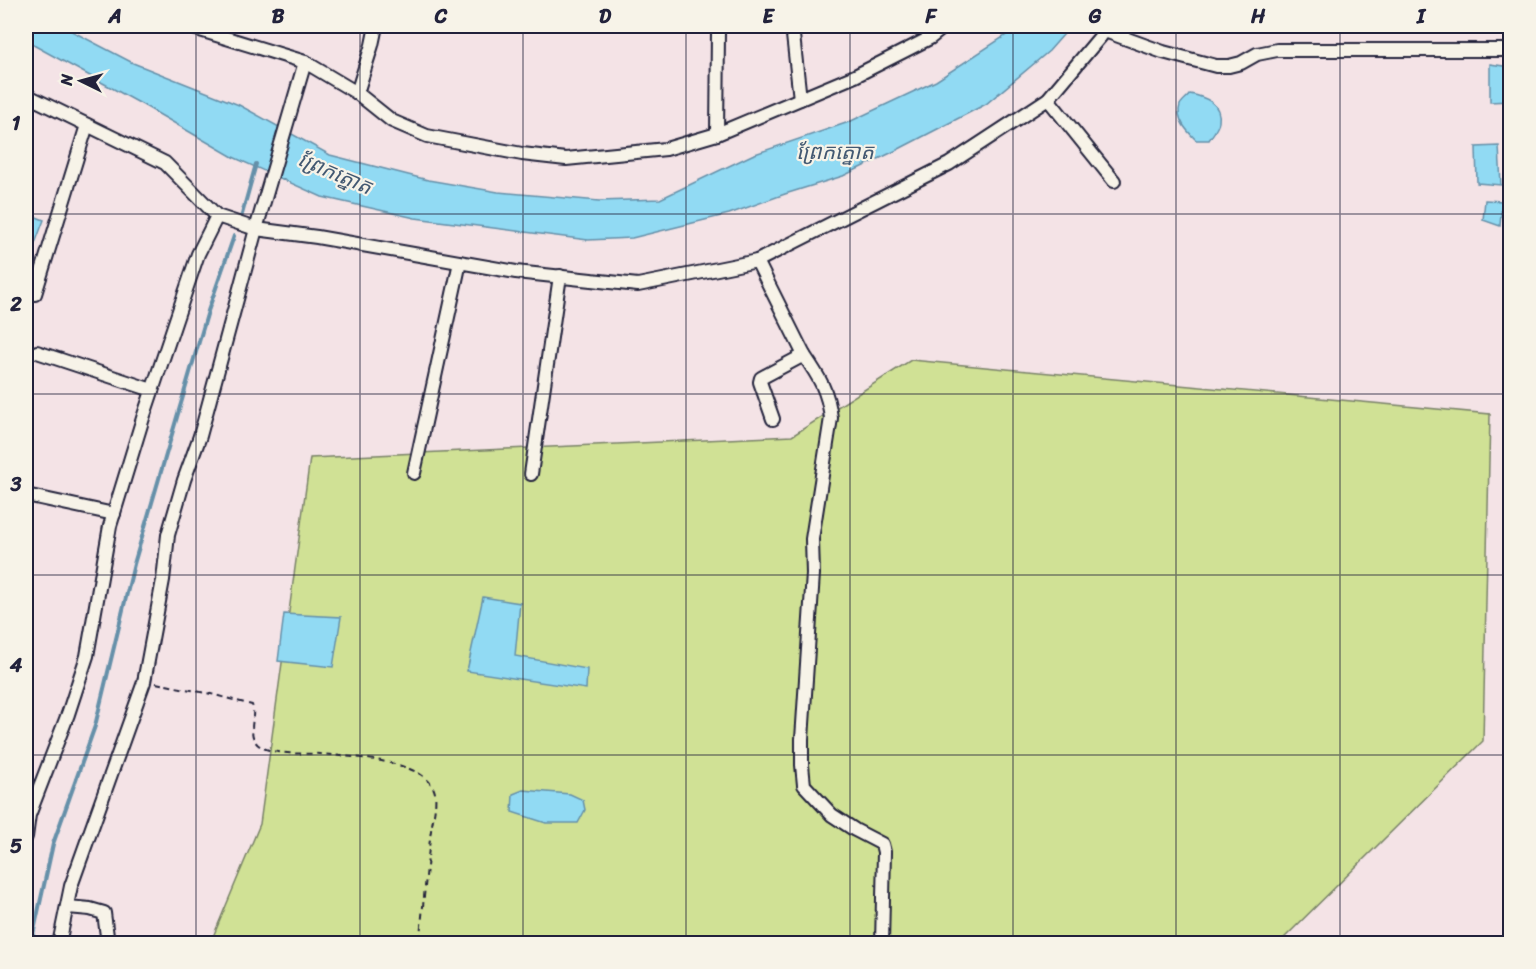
<svg xmlns="http://www.w3.org/2000/svg" width="1536" height="969" font-family="Sriracha,'Noto Sans Khmer',sans-serif">
<style>
.green{fill:#d0e195;stroke:#798268;stroke-width:1.5}
.water{fill:#91daf3;stroke:#6590a9;stroke-width:1.5}
.lines{fill:none;stroke-linecap:round;stroke-linejoin:round}
.stream{stroke:#6590a9;stroke-width:4}
.minor-casing{stroke:#22223b;stroke-width:16}
.path{stroke:#22223b;stroke-width:2;stroke-dasharray:6 4.5;stroke-linecap:butt}
.minor{stroke:#f7f3e8;stroke-width:12}
.grid{fill:none;stroke:#22223b;stroke-width:1.5;stroke-opacity:0.55}
.labels{text-anchor:middle;dominant-baseline:central;stroke-width:4.5;stroke-linejoin:round;paint-order:stroke}
.water-label{font-size:21px;font-style:italic;fill:#435972;stroke:#f7f3e8}
.neatline{fill:none;stroke:#22223b;stroke-width:2}
.grid-label{font-size:20px;text-anchor:middle;font-weight:bold;fill:#22223b}
</style>
<rect width="100%" height="100%" fill="#f4e3e6"/>
<filter id="ink" filterUnits="userSpaceOnUse"><feTurbulence type="fractalNoise" baseFrequency=".0167" numOctaves="2"/><feDisplacementMap in="SourceGraphic" scale="12" xChannelSelector="R" yChannelSelector="G"/><feConvolveMatrix kernelMatrix="1 2 1 2 8 2 1 2 1" color-interpolation-filters="sRGB"/></filter>
<g filter="url(#ink)">
<!-- green -->
<path class="green" d="M911,360l579,54 -7,327 -204,202 -1069,1 50,-120 50,-366 482,-22z"/>
<!-- water -->
<g class="water">
<path d="M26,26h36l71,37 106,42 91,50 98,25 70,12 101,9 61,-2 92,-44 97,-33 87,-41 72,-47 8,-8h55l-22,25 -63,53 -89,46 -54,26 -58,18 -56,20 -97,24 -44,2 -173,-22 -93,-21 -89,-40 -90,-52 -117,-64z"/>
<path d="M1490,64l20,3v34l-20,1z"/>
<path d="M1190,94c15,3 32,9 29,28 -1,6 -6,12 -10,18h-13c-8,-8 -21,-21 -16,-35 2,-4 7,-7 10,-11z"/>
<path d="M1499,146l2,39 -24,-2 -1,-36z"/>
<path d="M1485,200l17,1 -2,25 -17,-6z"/>
<path d="M26,213l18,7 -18,47z"/>
<path d="M483,597l37,6 -5,53 72,13 -1,20 -119,-18z"/>
<path d="M284,614l57,3 -8,50 -55,-6z"/>
<path d="M523,790l47,4 13,6 2,10 -7,13h-32l-34,-11 1,-18z"/>
</g>
<g class="lines">
<!-- stream -->
<g class="stream">
<path d="M241,218l15,-54"/>
<path d="M31,944l22,-100 42,-118 39,-162 74,-253 26,-75"/>
</g>
<!-- minor casing -->
<g class="minor-casing">
<g id="minor">
<path d="M187,26l118,36 52,31 35,28 35,15 95,18 44,5 100,-10 51,-15 138,-58 75,-38 15,-12"/>
<path d="M792,26l8,73"/>
<path d="M1105,31l58,21 53,14h13l12,-3 16,-9 20,-4h233"/>
<path d="M357,93l15,-48 4,-19"/>
<path d="M26,95l139,68 52,53 39,13 61,8 199,35 122,13 119,-24 192,-97 99,-65 57,-68 3,-5"/>
<path d="M1048,99l66,82"/>
<path d="M717,134l1,-102"/>
<path d="M757,261l47,94 -43,23 -1,4 13,37"/>
<path d="M35,294l52,-169"/>
<path d="M37,352l115,38"/>
<path d="M804,355c15,22 24,36 27,63l-19,121 1,35 -11,165v26l2,20 28,30 23,15 27,14 2,8 -2,92"/>
<path d="M414,473l46,-211"/>
<path d="M531,474l29,-198"/>
<path d="M26,495l88,19"/>
<path d="M26,837l3,-22 39,-101 19,-58 23,-130 33,-108 55,-164 19,-38"/>
<path d="M68,907l22,2 14,4 3,23v8"/>
<path d="M59,944l12,-58 73,-204 19,-102 5,-45 16,-55 16,-44 56,-207 49,-167"/>
</g>
</g>
<!-- path -->
<path class="path" d="M156,683l55,11 41,11c4,11 -4,25 3,36 8,15 49,12 65,13 28,3 108,5 115,39 2,15 -4,31 -5,46 -4,35 -7,70 -11,105"/>
<!-- minor -->
<use href="#minor" class="minor"/>
</g>
</g>
<!-- grid -->
<path class="grid" d="M196,26v918M360,26v918M523,26v918M686,26v918M850,26v918M1013,26v918M1176,26v918M1340,26v918M26,214h1484M26,394h1484M26,575h1484M26,755h1484"/>
<g class="labels">
<!-- water labels -->
<g class="water-label">
<text x="835" y="152">ព្រែកត្នោត</text>
<text transform="translate(335 173) rotate(23)">ព្រែកត្នោត</text>
</g>
</g>
<!-- margin -->
<rect width="1536" height="969" fill="none" stroke="#f7f3e8" stroke-width="66"/>
<!-- north arrow -->
<g transform="translate(81 81) rotate(275)" stroke="#f7f3e8" stroke-width="4.5" paint-order="stroke">
<path d="M0-4.5L10 22L0 15L-10 22Z" fill="#22223b"/>
<text y="-9" font-size="16" font-weight="bold" text-anchor="middle" fill="#22223b">N</text>
</g>
<rect x="33" y="33" width="1470" height="903" class="neatline"/>
<g class="grid-label">
<text x="115" y="23">A</text>
<text x="278" y="23">B</text>
<text x="441" y="23">C</text>
<text x="605" y="23">D</text>
<text x="768" y="23">E</text>
<text x="931" y="23">F</text>
<text x="1095" y="23">G</text>
<text x="1258" y="23">H</text>
<text x="1421" y="23">I</text>
<text x="16" y="130">1</text>
<text x="16" y="311">2</text>
<text x="16" y="491">3</text>
<text x="16" y="672">4</text>
<text x="16" y="853">5</text>
</g>
</svg>
